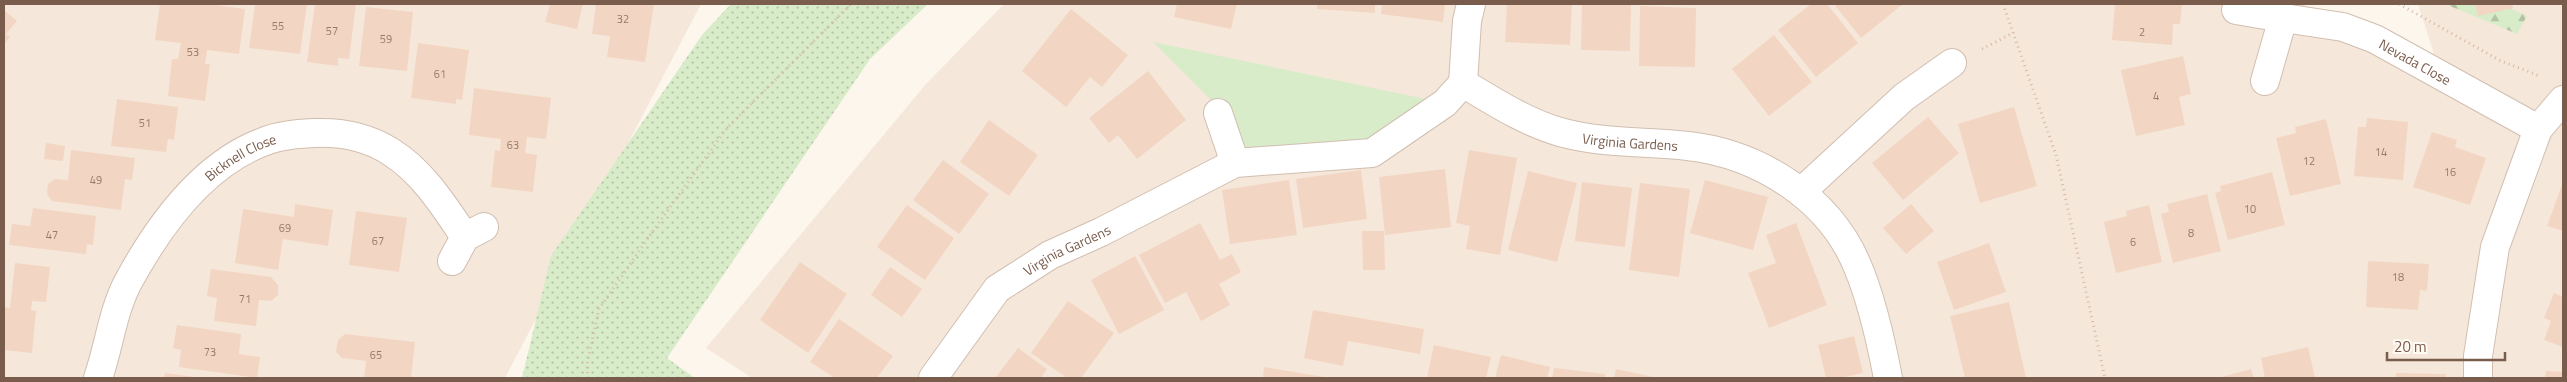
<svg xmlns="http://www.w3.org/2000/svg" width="2567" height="382" font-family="'Titillium Web',sans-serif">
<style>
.residential{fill:#f5e8da}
.green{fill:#d8ecc9}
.forest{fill:url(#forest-firs)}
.park{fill:url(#park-dots)}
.building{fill:#f3d5c3}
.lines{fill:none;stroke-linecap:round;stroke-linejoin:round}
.minor-casing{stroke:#d1beb0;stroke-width:30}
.path{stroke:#d9b8a5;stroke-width:3;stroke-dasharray:1 4;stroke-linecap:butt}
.minor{stroke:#fff;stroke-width:28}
.labels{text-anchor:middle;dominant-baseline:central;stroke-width:5;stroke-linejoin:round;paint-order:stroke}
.number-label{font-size:11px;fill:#987a6a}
.street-label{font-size:14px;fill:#7a5c4d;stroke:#fffaf3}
</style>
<defs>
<pattern id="forest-firs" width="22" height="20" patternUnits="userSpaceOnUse" patternTransform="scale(1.25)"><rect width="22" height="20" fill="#d8ecc9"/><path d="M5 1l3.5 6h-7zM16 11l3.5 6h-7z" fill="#b4c2a5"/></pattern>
<pattern id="park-dots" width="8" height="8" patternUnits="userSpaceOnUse" patternTransform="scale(1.25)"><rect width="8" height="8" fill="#d8ecc9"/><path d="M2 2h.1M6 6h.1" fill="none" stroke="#b4c2a5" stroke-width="1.8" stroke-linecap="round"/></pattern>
</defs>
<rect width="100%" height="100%" fill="#fdf6ec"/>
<!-- residential -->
<g class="residential">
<path d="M4,4h697l-196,374h-501z"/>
<path d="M1004,4h1297l133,50 -16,-50h145v374h-1811l-46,-30 220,-264z"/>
</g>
<!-- green -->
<path class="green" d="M1153,42l292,61 -66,53 -144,7 -17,-50 -9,-15z"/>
<!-- forest -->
<path class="forest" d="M2445,4h56l26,12 -10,18z"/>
<!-- park -->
<path class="park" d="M731,4h197l-58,55 -203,299 28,20h-173l29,-122 151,-221z"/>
<!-- building -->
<g class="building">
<path d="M160,4h48l37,5 -6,45 -32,-4 -2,14h5l-5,37 -37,-5 4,-37h6l3,-16 -26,-3z"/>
<path d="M255,4h52l-7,50 -51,-6z"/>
<path d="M315,4h41l-7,55 -11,-1v8l-31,-4z"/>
<path d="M550,4h33l-6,25 -32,-7z"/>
<path d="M596,4h58l-9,58 -38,-5 3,-21 -18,-2z"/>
<path d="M1177,4h60l-6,25 -57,-12z"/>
<path d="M1317,4h58v9l-58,-4z"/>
<path d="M1382,4h63l-2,18 -62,-8z"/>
<path d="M1507,4h65l-2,41 -65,-3z"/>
<path d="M1582,4h49l-1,47 -49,-1z"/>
<path d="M1811,4h16l31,39 -42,34 -38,-47z"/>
<path d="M1834,4h69l-42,34z"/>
<path d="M2115,4h67l-2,20h-7l-1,21 -60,-5z"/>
<path d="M2475,4h37l1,4 -35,8z"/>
<path d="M1640,6l56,2 -1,59 -56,-1z"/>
<path d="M366,7l47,5 -6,59 -48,-5z"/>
<path d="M1071,9l57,46 -26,32 -12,-10 -24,30 -44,-36z"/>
<path d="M4,10l13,11 -11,13 4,3 -6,7z"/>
<path d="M1774,35l38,47 -43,34 -37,-47z"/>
<path d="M418,43l51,7 -7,50 -6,-1v5l-45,-6z"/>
<path d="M2183,56l8,38 -12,3 6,28 -49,11 -15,-66z"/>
<path d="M1148,71l38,49 -49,39 -19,-24 -9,8 -20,-25z"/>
<path d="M474,88l77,10 -5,41 -19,-2 -2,16 12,2 -4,37 -42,-5 4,-37 5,1 1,-12 -32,-4z"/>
<path d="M117,99l61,8 -4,33 -6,-1 -2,13 -55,-6z"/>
<path d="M2014,107l23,79 -57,17 -22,-79z"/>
<path d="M1928,117l31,36 -56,47 -31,-37z"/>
<path d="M2367,118l41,4 -5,58 -49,-4 4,-49h8z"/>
<path d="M2326,119l15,65 -51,12 -14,-58 20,-5 -1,-6z"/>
<path d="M989,120l49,35 -29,41 -49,-34z"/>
<path d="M2432,132l25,8 -2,7 31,11 -16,47 -57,-18z"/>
<path d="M46,143l19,3 -2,15 -19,-2z"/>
<path d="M71,150l64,8 -3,22 -7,-1 -4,31 -69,-9 -5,-7 1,-10 7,-5 13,1z"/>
<path d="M1469,150l48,8 -17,97 -34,-6 4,-23 -14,-3z"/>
<path d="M943,160l46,34 -30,40 -46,-34z"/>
<path d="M1445,169l6,58 -66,8 -6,-58z"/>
<path d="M1361,170l6,49 -64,9 -7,-49z"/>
<path d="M1528,171l49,12 -20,79 -49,-12z"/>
<path d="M2272,172l13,53 -57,15 -13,-47 6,-2 -1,-5z"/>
<path d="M1289,180l8,55 -67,9 -8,-54z"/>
<path d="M1705,180l63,17 -15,53 -63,-17z"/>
<path d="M1582,182l50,6 -7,59 -50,-6z"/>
<path d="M2563,182v49l-16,-5z"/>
<path d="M1640,183l50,6 -11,88 -50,-7z"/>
<path d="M2207,194l14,57 -48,12 -12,-49 8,-2 -2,-8z"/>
<path d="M295,204l38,6 -5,36 -45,-7 -5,31 -43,-7 8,-54 51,8z"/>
<path d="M1911,204l23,27 -28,23 -23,-26z"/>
<path d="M907,205l47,33 -29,42 -48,-33z"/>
<path d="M2149,205l13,57 -46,11 -12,-51 23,-6 -1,-5z"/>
<path d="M33,208l63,8 -3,29 -6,-1 -1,10 -77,-9 3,-21 18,2z"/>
<path d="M356,211l51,7 -8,54 -50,-7z"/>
<path d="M1200,223l20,37 12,-6 9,18 -22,12 11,21 -29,16 -15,-29 -21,11 -26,-48z"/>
<path d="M1796,223l31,82 -58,23 -21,-55 28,-10 -10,-28z"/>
<path d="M1362,231h22l1,39h-22z"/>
<path d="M1989,243l17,49 -52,18 -17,-48z"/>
<path d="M1135,256l29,54 -45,24 -28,-54z"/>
<path d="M2368,261l61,3 -2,27 -7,-1 -2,20 -52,-3z"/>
<path d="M800,262l47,32 -39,59 -48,-33z"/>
<path d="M15,263l35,4 -4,35 -14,-1 -1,9 5,1 -4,42 -28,-3v-43l6,1z"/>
<path d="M890,267l32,22 -20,28 -31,-22z"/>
<path d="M211,269l60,8 7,8v10l-7,6 -12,-1 -3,26 -42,-5 3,-23 -10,-2z"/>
<path d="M2554,293l9,4v50l-19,-7 7,-19 -7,-3z"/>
<path d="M1068,301l46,32 -33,45h-14l-36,-25z"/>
<path d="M2009,302l17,76h-61l-15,-62z"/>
<path d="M1313,310l111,19 -4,25 -72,-13 -5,25 -39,-8z"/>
<path d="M839,319l54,37 -16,22h-42l-25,-16z"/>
<path d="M177,325l64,9 -2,20 21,3 -3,21 -78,-11 2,-17 -8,-2z"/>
<path d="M345,334l70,8 -4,36h-47l2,-17 -24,-3 -6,-6 2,-12z"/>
<path d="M1854,336l9,37 -23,5h-14l-8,-33z"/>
<path d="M1434,345l57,12 -5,21h-59z"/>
<path d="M2308,347l7,31h-50l-4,-20z"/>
<path d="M1018,348l29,21 -6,9 -45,-1z"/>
<path d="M1501,355l49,12 -3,11h-52z"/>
<path d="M1264,367l60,10v1h-61z"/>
<path d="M1554,368l51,6v4h-53z"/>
<path d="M1616,369l37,8v1h-39z"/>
<path d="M2251,369l3,9h-36z"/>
<path d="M2546,371l17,1v6h-18z"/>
<path d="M165,373l30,4v1h-31z"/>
<path d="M2396,373l50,1v4h-50z"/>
</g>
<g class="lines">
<!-- minor casing -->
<g class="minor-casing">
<g id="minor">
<path d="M2236,10l47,8 -18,63"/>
<path id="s1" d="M2283,18l60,9 32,12 163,90"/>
<path d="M1463,83l4,-62 4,-17"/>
<path d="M1218,113l17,50"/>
<path d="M1801,192l103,-95 48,-34"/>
<path d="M452,261l13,-24 19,-10"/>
<path id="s2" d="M98,378c11,-31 14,-64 29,-94 30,-56 75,-119 136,-142 16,-7 35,-8 52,-9 27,-1 53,4 76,19 32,20 53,54 74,85"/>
<path id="s3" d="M933,378l64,-89 53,-34 51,-23 134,-69 137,-10 73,-50 18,-20c30,18 62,39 97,49 43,12 85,9 128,14 71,8 141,52 169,119 15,35 24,76 31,113"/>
<path d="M2478,378v-22l17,-109 43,-118 25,-29"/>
</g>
</g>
<!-- path -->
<g class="path">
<path d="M2003,4l53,151 49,223"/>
<path d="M2399,4l102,57 39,15"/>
<path d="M1982,49l31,-16"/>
<path d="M588,378l-1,-13 12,-56 61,-88 67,-93 124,-124"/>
</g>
<!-- minor -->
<use href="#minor" class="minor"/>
</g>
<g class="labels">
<!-- number labels -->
<g class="number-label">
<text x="623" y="19">32</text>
<text x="278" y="26">55</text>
<text x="332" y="31">57</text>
<text x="2142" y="32">2</text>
<text x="386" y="39">59</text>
<text x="193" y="52">53</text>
<text x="440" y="74">61</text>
<text x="2156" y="96">4</text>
<text x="145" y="123">51</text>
<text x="513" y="145">63</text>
<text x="2381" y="152">14</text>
<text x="2309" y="161">12</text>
<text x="2450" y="172">16</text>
<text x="96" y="180">49</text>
<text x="2250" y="209">10</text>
<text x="285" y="228">69</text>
<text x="2191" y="233">8</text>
<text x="52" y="235">47</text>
<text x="378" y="241">67</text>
<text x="2133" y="242">6</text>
<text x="2398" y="277">18</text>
<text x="245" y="299">71</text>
<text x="210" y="352">73</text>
<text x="376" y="355">65</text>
</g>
<!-- street labels -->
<g class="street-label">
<text stroke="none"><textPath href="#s1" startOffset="141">Nevada Close</textPath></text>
<text stroke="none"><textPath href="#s3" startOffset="812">Virginia Gardens</textPath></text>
<text stroke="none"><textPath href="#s2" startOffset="272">Bicknell Close</textPath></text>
<text stroke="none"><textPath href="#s3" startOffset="190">Virginia Gardens</textPath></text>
</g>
</g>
<!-- border -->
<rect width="2567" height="382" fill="none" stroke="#7a5c4d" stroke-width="10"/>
<!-- scale -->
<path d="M2387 352v8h118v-8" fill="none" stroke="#7a5c4d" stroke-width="2.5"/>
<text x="2394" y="352" font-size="15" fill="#7a5c4d" stroke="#fffaf3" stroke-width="4" paint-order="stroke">20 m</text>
</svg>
